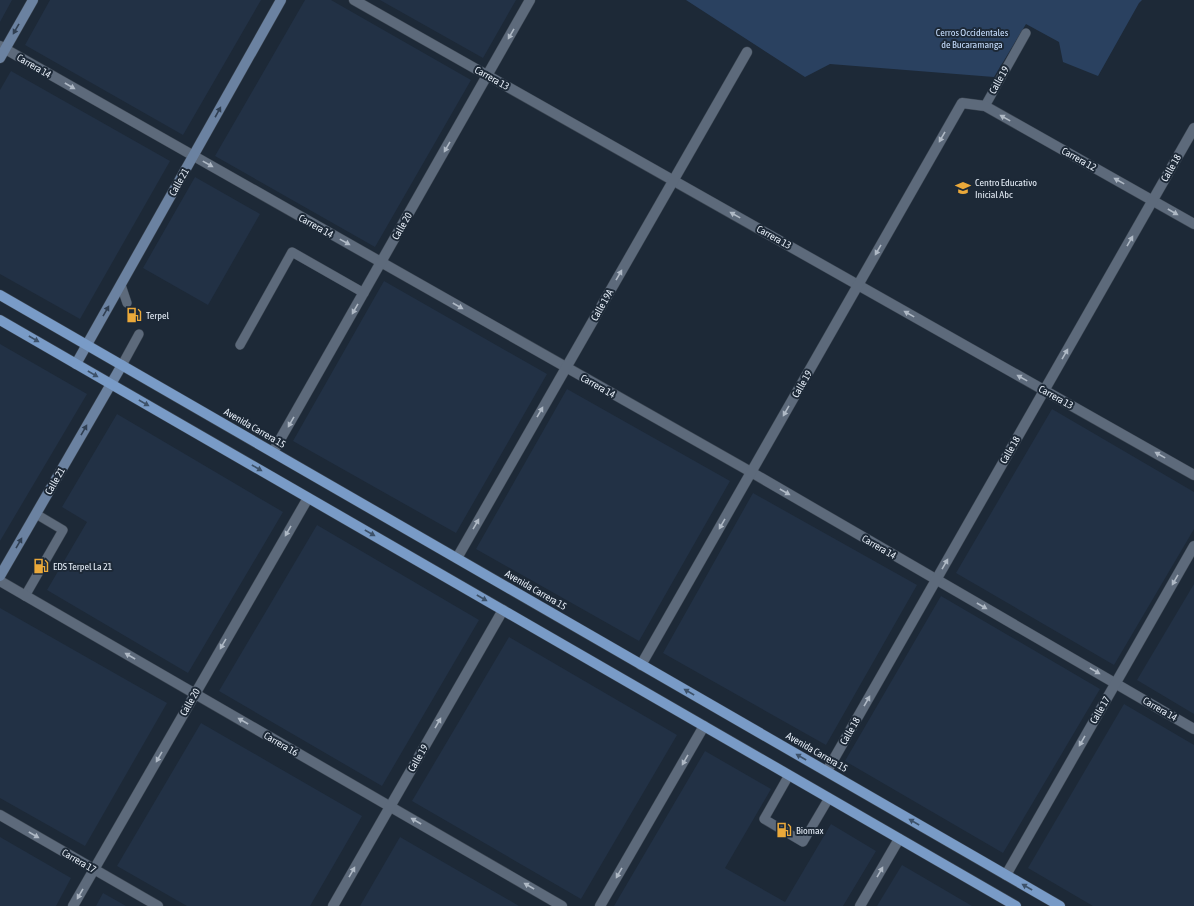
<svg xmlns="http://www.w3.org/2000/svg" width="1194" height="906" font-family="'Asap Condensed',sans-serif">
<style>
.built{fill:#223145}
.green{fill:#2a4160}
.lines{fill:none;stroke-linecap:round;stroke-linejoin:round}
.lane-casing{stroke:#3c4652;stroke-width:10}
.street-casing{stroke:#3c4652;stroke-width:11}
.secondary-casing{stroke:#3c4652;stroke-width:11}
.primary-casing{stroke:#3c4652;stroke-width:11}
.lane{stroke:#5d6a7b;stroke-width:9}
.street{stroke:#5d6a7b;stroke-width:10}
.secondary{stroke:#6b82a1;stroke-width:10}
.primary{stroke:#799bc7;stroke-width:10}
.oneway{fill:#303f52}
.oneway2{fill:#afb9c5}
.oneway3{fill:#3d5169}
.labels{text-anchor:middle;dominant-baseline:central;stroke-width:4;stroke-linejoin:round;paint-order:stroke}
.park-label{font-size:10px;fill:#c7defe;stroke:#1d2937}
.street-label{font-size:10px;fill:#e5edf7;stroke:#1d2937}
.poi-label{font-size:10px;fill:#e5edf7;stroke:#1d2937;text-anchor:start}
</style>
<rect width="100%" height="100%" fill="#1d2937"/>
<!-- built -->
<g class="built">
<path d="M0,0h12l-12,22z"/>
<path d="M50,0h211l-78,135 -158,-90z"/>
<path d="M305,0h26l140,80 -96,167 -160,-91z"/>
<path d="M380,0h136l-33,58z"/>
<path d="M11,71l159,90 -90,158 -80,-45v-184z"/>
<path d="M195,177l65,37 -52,91 -65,-37z"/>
<path d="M384,281l163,93 -91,159 -163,-92z"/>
<path d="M0,344l87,50 -87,147z"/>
<path d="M567,389l163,92 -91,160 -163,-92z"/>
<path d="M1052,409l142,83v37l-80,136 -158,-92z"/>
<path d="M117,414l166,98 -95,161 -141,-83 40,-68 -25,-15z"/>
<path d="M753,493l164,92 -91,160 -163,-92z"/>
<path d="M317,525l162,95 -97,166 -163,-95z"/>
<path d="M1194,584v130l-57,-34z"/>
<path d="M941,596l159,93 -97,164 -158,-92z"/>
<path d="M0,608l167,95 -82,143 -85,-48z"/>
<path d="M509,637l168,98 -96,164 -169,-98z"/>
<path d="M1124,704l70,41v161h-101l-65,-38z"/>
<path d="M201,723l161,93 -52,90h-123l-70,-40z"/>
<path d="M705,751l66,38 -46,79 60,34 46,-78 45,27 -33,55h-229z"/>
<path d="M0,837l71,41 -15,28h-56z"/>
<path d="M400,837l119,69h-159z"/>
<path d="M902,865l70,41h-95z"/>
<path d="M103,893l23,13h-30z"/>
</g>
<!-- green -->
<path class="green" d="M686,0h456l-3,3 -41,73 -35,-14 -4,-20 -33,-18 -32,53 -164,-13 -25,13z"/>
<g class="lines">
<!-- lane casing -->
<g class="lane-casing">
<g id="lane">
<path d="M985,106l41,-73"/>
<path d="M121,285l6,18"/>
<path d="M240,345l52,-93 72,41"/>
<path d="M122,365l17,-31"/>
<path d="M25,596l38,-66 -27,-16"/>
<path d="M789,775l-25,44 39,23 26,-44"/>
</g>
</g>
<!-- street casing -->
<g class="street-casing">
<g id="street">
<path d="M354,0l840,475"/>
<path d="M0,46l751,426 443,257"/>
<path d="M273,452l257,-452"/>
<path d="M457,558l290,-506"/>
<path d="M0,581l562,325"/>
<path d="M641,665l321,-562 23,3 209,118"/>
<path d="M827,771l367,-643"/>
<path d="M0,815l158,91"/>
<path d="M1006,875l188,-329"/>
<path d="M73,906l235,-408"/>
<path d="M333,906l170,-296"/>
<path d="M600,906l104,-180"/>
<path d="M860,906l39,-67"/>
</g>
</g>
<!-- secondary casing -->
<g class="secondary-casing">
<g id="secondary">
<path d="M0,58l33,-58"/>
<path d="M76,364l205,-364"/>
<path d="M0,576l122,-211"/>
</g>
</g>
<!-- primary casing -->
<g class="primary-casing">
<g id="primary">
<path d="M0,295l1060,611"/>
<path d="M0,320l1016,586"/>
</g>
</g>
<!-- lane -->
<use href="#lane" class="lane"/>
<!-- street -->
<use href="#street" class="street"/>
<!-- secondary -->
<use href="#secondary" class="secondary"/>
<!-- primary -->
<use href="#primary" class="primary"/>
</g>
<!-- one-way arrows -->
<defs><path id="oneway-solid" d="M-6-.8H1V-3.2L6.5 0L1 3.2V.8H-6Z"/></defs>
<g class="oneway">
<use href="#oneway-solid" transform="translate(16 29) rotate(120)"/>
<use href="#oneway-solid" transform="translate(218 112) rotate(-61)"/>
<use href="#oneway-solid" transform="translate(106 311) rotate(-60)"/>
<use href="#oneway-solid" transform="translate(84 430) rotate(-60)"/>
<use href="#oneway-solid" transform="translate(19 543) rotate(-60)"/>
</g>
<g class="oneway2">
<use href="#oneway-solid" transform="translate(511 34) rotate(120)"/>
<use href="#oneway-solid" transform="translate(70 86) rotate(30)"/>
<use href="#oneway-solid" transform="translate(1005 118) rotate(-151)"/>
<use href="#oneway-solid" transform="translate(942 137) rotate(120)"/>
<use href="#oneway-solid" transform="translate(447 147) rotate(120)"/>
<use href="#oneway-solid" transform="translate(208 164) rotate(29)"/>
<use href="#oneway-solid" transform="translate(1119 181) rotate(-151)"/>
<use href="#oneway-solid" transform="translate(1173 212) rotate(30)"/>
<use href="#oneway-solid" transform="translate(735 215) rotate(-151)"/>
<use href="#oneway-solid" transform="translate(1130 241) rotate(-60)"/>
<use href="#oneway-solid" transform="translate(345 242) rotate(29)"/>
<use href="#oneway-solid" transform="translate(878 250) rotate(120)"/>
<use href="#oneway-solid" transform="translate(619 275) rotate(-60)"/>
<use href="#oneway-solid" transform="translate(458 306) rotate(30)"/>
<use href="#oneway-solid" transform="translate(355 309) rotate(120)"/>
<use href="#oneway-solid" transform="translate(909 314) rotate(-151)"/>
<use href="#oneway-solid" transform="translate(1065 354) rotate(-60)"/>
<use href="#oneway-solid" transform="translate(1022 378) rotate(-151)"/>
<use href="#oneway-solid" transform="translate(786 411) rotate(120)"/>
<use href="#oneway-solid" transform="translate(540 412) rotate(-60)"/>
<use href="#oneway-solid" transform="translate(291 422) rotate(120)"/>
<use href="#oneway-solid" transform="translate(1160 455) rotate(-151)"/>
<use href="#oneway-solid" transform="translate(785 492) rotate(30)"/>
<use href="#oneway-solid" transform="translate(476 524) rotate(-60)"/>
<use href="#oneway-solid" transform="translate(722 524) rotate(120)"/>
<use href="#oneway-solid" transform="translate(288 531) rotate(120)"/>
<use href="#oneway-solid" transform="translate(945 564) rotate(-60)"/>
<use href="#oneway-solid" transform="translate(1175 580) rotate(120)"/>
<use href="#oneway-solid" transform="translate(982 606) rotate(30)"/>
<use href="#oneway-solid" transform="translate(223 644) rotate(120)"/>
<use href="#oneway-solid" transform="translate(130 656) rotate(-150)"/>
<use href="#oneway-solid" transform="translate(1095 671) rotate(30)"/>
<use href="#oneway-solid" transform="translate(867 701) rotate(-60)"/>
<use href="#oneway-solid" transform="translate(243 721) rotate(-150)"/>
<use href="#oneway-solid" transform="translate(438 723) rotate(-60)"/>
<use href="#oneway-solid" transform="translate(1082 741) rotate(120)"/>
<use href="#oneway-solid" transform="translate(159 757) rotate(120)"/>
<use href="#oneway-solid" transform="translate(685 760) rotate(120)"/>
<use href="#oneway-solid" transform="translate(416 821) rotate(-150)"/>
<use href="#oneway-solid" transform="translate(34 835) rotate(30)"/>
<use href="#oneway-solid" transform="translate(352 872) rotate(-60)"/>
<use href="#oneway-solid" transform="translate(880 872) rotate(-60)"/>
<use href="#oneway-solid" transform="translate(619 873) rotate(120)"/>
<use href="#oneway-solid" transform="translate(529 886) rotate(-150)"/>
<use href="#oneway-solid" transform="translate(80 894) rotate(120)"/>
</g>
<g class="oneway3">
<use href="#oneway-solid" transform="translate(34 339) rotate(30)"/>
<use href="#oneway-solid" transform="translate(93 374) rotate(30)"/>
<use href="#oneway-solid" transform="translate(144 403) rotate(30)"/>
<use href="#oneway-solid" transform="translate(257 468) rotate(30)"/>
<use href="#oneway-solid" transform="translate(370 533) rotate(30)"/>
<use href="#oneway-solid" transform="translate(482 598) rotate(30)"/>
<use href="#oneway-solid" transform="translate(689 692) rotate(-150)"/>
<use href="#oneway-solid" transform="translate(801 757) rotate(-150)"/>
<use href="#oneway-solid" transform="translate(914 822) rotate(-150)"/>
<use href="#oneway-solid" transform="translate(1027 887) rotate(-150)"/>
</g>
<!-- icons -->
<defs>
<g id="school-bare" transform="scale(1.2)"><path d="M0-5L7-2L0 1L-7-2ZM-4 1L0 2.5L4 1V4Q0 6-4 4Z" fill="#eba93a" stroke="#1d2937" stroke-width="2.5" paint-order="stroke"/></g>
<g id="fuel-bare" transform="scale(1.2)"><path d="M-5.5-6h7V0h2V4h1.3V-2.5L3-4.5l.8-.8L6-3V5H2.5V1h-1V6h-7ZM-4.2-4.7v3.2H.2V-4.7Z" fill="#eba93a" stroke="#1d2937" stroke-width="2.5" paint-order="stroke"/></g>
</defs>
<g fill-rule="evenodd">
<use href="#school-bare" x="963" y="188"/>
<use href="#fuel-bare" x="134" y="315"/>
<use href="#fuel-bare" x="41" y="566"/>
<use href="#fuel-bare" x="784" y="830"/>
</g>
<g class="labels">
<!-- park labels -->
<g class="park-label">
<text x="972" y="32">Cerros Occidentales<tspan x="972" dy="12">de Bucaramanga</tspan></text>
</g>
<!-- street labels -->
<g class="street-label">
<text transform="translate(34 66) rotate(30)">Carrera 14</text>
<text transform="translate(492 78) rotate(29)">Carrera 13</text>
<text transform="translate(999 80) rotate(-61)">Calle 19</text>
<text transform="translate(1079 159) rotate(29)">Carrera 12</text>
<text transform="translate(1171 168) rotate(-60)">Calle 18</text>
<text transform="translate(179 182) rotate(-61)">Calle 21</text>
<text transform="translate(316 226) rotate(29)">Carrera 14</text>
<text transform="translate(402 226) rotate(-60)">Calle 20</text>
<text transform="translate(774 237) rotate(29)">Carrera 13</text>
<text transform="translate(602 305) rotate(-60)">Calle 19A</text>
<text transform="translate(802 384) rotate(-60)">Calle 19</text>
<text transform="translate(598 386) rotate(29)">Carrera 14</text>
<text transform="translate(1056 397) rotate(29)">Carrera 13</text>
<text transform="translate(255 428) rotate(30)">Avenida Carrera 15</text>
<text transform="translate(1010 450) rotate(-60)">Calle 18</text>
<text transform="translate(55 481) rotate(-60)">Calle 21</text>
<text transform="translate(879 547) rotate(30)">Carrera 14</text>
<text transform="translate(536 590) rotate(30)">Avenida Carrera 15</text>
<text transform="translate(190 702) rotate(-60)">Calle 20</text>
<text transform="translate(1160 709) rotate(30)">Carrera 14</text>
<text transform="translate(1100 710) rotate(-60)">Calle 17</text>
<text transform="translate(850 731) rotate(-60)">Calle 18</text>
<text transform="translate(281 744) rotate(30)">Carrera 16</text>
<text transform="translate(817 752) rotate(30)">Avenida Carrera 15</text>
<text transform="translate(418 758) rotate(-60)">Calle 19</text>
<text transform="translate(79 861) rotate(30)">Carrera 17</text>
</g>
<!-- poi labels -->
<g class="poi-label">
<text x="975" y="182">Centro Educativo<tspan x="975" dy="12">Inicial Abc</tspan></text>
<text x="146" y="315">Terpel</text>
<text x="53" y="566">EDS Terpel La 21</text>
<text x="796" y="830">Biomax</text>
</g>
</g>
</svg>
